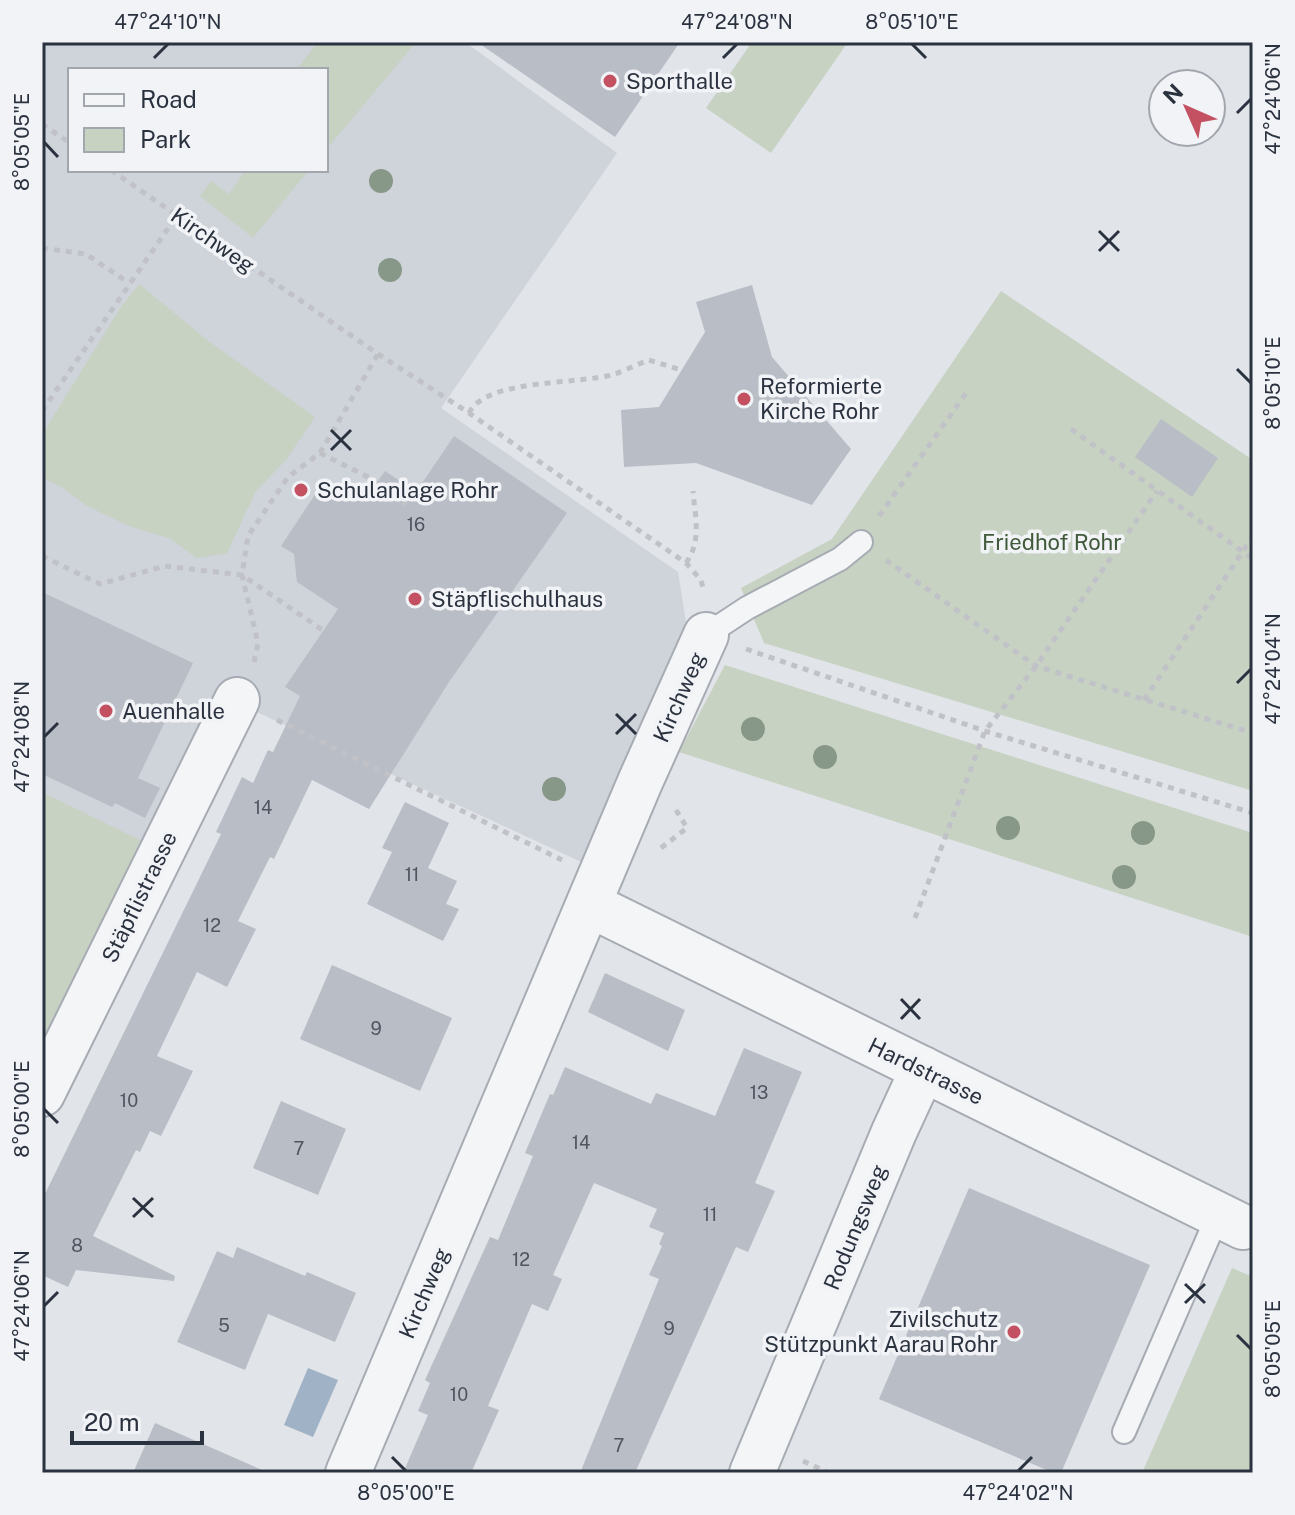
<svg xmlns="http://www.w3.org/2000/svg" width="1295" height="1515" font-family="'Public Sans',sans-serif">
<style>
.built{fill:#cfd3da;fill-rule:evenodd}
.green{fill:#c7d2c3}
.water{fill:#9fb2c6}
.building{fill:#b9bdc5}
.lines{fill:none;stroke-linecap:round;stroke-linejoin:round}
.lane-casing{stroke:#a7abb3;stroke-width:26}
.street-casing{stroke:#a7abb3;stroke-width:48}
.path{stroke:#c0c2c7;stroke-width:5;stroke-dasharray:6 6;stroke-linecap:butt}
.lane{stroke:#f4f5f7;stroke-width:22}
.street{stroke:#f4f5f7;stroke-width:44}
.tree{fill:#889888}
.ticks{fill:none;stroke:#2b323f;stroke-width:3}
.poi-dot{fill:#c35162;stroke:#f1f3f6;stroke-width:3}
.labels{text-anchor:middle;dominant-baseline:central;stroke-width:7;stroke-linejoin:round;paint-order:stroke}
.number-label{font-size:18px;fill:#4e5560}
.poi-label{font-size:22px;fill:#2b323f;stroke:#f1f3f6;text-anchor:start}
.street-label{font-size:22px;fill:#2b323f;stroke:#f1f3f6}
.park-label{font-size:22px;fill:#3f5939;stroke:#f1f3f6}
.neatline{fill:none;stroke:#2b323f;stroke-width:3}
.ticks-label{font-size:20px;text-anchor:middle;fill:#2b323f}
</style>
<rect width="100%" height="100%" fill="#e1e4e9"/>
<!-- built -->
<path class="built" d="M42,42h423l152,111 -176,255 237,164 9,57 -99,236 -366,-169 -180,336zM70,70h256v100h-256z"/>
<!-- green -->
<g class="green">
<path d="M318,42h98l-90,108v-80h-30z"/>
<path d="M752,42h96l-77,111 -65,-45z"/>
<path d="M246,170h63l-56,68 -53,-42 11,-15 18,13z"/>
<path d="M139,284l72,59 104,74 -29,43 -30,31 -29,62 -30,5 -28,-20 -40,-12 -42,-20 -27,-20 -18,-8 1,-45 76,-123z"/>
<path d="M1001,291l252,169v331l-489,-148 -23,-55 91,-49z"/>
<path d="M725,665l528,168v104l-574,-185z"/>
<path d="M42,792l106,52 -95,194 -11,-6z"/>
<path d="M1232,1268l21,9v196h-111z"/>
</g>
<!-- water -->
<path class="water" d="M308,1368l30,12 -25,57 -29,-12z"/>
<!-- building -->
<g class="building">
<path d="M477,42h203l-65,95z"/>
<path d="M752,285l20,72 79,92 -39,56 -116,-42 -72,4 -3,-57 38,-3 46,-75 -9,-30z"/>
<path d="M1161,419l57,39 -26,39 -57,-40z"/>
<path d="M454,436l113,77 -118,169 -80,127 -57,-29 -38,79 -4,-2 -32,64 18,8 -29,58 -30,-15 -40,84 36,15 -32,65 -11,-5 -10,21 -4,-2 -43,86 82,40 -1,5 -98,-11 -8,17 -26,-12v-75l179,-366 -5,-2 26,-55 11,6 15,-33 5,2 27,-56 -15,-9 53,-78 -41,-27 -3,-28 -13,-8 39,-59 14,9 20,-7 17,2 14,-20 31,21z"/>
<path d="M42,592l151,71 -55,115 22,10 -15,30 -30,-15 -3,4 -70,-33z"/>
<path d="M405,802l44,21 -21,45 29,13 -11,23 13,5 -16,32 -76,-37 25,-52 -10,-4z"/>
<path d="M332,965l120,53 -32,73 -120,-52z"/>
<path d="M605,973l80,37 -17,41 -80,-39z"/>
<path d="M744,1048l58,24 -47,111 20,8 -27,61 -12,-5 -101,226h-55l79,-194 -10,-4 13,-29 -3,-2 5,-11 -15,-6 8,-18 -63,-26 -41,92 9,4 -14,32 -16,-7 -44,102 11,4 -28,63h-68l25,-58 -10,-4 12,-28 -5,-3 65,-143 8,3 35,-84 -8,-3 25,-59 3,1 12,-28 86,37 5,-11 59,23z"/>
<path d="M281,1101l65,28 -28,66 -65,-27z"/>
<path d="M969,1188l181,77 -89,208h-7l-175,-74z"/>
<path d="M237,1247l68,29 2,-4 49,21 -21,49 -67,-28 -23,56 -68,-28 40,-91 16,7z"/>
<path d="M155,1423l114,50h-136z"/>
</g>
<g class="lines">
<!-- lane casing -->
<g class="lane-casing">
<g id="lane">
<path d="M706,635l41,-27 93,-49 21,-17"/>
<path d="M1124,1432l94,-217"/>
</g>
</g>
<!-- street casing -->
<g class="street-casing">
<g id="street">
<path d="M590,905l653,322"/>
<path d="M42,1094l195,-394"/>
<path d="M348,1473l292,-691 66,-147"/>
<path d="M752,1473l142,-341 29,-63"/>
</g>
</g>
<!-- path -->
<g class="path">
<path d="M42,124l28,19"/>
<path d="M111,170l267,184 91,59 217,150 15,17 3,12"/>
<path d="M42,248l44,6 43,29"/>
<path d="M42,411l136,-197"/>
<path d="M469,413c17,-35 111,-28 146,-39 11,-4 23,-10 34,-14l32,10"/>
<path d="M1071,429l182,130"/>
<path d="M320,453l48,24 39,28"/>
<path d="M879,516l88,-124"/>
<path d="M42,556l58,28 65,-18 77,9 82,56"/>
<path d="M886,560l150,106 217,67"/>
<path d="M686,563c16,-22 9,-47 7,-72"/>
<path d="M746,649l239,82 268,82"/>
<path d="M254,662l4,-19 -16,-68 6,-39 40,-59 32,-24 58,-99"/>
<path d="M1144,700l109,-164"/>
<path d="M277,720l285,140"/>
<path d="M661,848l26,-20 -11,-18"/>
<path d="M915,918l70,-187 51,-65 121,-175"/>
<path d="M803,1461l26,12"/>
</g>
<!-- lane -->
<use href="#lane" class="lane"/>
<!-- street -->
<use href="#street" class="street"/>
</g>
<!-- trees -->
<g class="tree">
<circle cx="381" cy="181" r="12"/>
<circle cx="390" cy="270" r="12"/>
<circle cx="753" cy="729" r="12"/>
<circle cx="825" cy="757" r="12"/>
<circle cx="554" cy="789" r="12"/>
<circle cx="1008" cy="828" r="12"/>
<circle cx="1143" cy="833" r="12"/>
<circle cx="1124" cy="877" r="12"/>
</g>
<!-- ticks -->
<path class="ticks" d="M912,44l14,14M154,58l14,-14M723,58l14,-14M1237,113l14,-14M44,142l14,15M1099,231l20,20M1099,251l20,-20M1237,369l14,14M331,430l20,20M331,450l20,-20M1237,683l14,-14M616,714l20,20M616,734l20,-20M44,737l14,-14M901,999l19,20M901,1019l19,-20M44,1109l14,14M133,1198l20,19M133,1217l20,-19M1185,1284l20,19M1185,1303l20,-19M44,1306l14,-14M1237,1335l14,14M392,1457l14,14M1018,1471l14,-14"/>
<!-- markers -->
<g class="poi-dot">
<circle cx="610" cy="81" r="8"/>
<circle cx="744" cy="399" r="8"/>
<circle cx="301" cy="490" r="8"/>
<circle cx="415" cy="599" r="8"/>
<circle cx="106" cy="711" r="8"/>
<circle cx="1014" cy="1332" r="8"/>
</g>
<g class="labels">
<!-- number labels -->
<g class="number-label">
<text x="416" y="524">16</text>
<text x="263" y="807">14</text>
<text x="412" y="874">11</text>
<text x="212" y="925">12</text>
<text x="376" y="1028">9</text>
<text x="759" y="1092">13</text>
<text x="129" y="1100">10</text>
<text x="581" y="1142">14</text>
<text x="299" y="1148">7</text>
<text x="710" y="1214">11</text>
<text x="77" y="1245">8</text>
<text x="521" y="1259">12</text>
<text x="224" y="1325">5</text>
<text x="669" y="1328">9</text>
<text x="459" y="1394">10</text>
<text x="619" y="1445">7</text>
</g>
<!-- poi labels -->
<g class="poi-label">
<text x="626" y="81">Sporthalle</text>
<text x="760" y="386">Reformierte<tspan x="760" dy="25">Kirche Rohr</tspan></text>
<text x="317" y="490">Schulanlage Rohr</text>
<text x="431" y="599">Stäpflischulhaus</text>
<text x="122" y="711">Auenhalle</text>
<text x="998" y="1319" text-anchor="end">Zivilschutz<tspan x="998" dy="25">Stützpunkt Aarau Rohr</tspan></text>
</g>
<!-- street labels -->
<g class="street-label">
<text transform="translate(213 240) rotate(35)">Kirchweg</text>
<text transform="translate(679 697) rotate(-66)">Kirchweg</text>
<text transform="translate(139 897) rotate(-64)">Stäpflistrasse</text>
<text transform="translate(926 1071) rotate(26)">Hardstrasse</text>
<text transform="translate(855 1227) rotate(-68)">Rodungsweg</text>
<text transform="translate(424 1293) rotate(-67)">Kirchweg</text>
</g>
<!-- park labels -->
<g class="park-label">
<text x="1052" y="542">Friedhof Rohr</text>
</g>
</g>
<!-- border -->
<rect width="1295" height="1515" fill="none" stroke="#f1f3f6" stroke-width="88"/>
<!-- legend -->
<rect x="68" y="68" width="260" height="104" fill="#f1f3f6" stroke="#a2a6ad" stroke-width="2"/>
<rect x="84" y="94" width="40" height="12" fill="#f4f5f7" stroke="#a2a6ad" stroke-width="2"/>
<text x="140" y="108" font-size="24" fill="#2b323f">Road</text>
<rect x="84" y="128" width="40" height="24" fill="#c7d2c3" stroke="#a2a6ad" stroke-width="2"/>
<text x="140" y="148" font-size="24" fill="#2b323f">Park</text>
<!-- north arrow -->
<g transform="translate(1187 108) rotate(315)"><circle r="38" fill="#f1f3f6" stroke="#a2a6ad" stroke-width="2"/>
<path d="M0-6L14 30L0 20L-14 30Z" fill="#c35162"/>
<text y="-12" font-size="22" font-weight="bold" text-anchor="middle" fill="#2b323f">N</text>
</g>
<!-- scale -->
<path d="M72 1431v12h130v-12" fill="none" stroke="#2b323f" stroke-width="4"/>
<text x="84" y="1431" font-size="24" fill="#2b323f" stroke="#f1f3f6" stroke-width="6" paint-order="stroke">20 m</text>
<rect x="44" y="44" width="1207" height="1427" class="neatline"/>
<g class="ticks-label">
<text x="168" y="29">47°24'10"N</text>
<text x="737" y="29">47°24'08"N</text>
<text x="912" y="29">8°05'10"E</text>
<text transform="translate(1273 99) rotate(-90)" y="7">47°24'06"N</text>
<text transform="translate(22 142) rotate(-90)" y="7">8°05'05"E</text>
<text transform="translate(1273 383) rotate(-90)" y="7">8°05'10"E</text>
<text transform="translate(1273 669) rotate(-90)" y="7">47°24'04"N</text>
<text transform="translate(22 737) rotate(-90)" y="7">47°24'08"N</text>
<text transform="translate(22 1109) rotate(-90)" y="7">8°05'00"E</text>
<text transform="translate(22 1306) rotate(-90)" y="7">47°24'06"N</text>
<text transform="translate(1273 1349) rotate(-90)" y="7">8°05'05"E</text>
<text x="406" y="1500">8°05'00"E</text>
<text x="1018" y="1500">47°24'02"N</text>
</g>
</svg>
